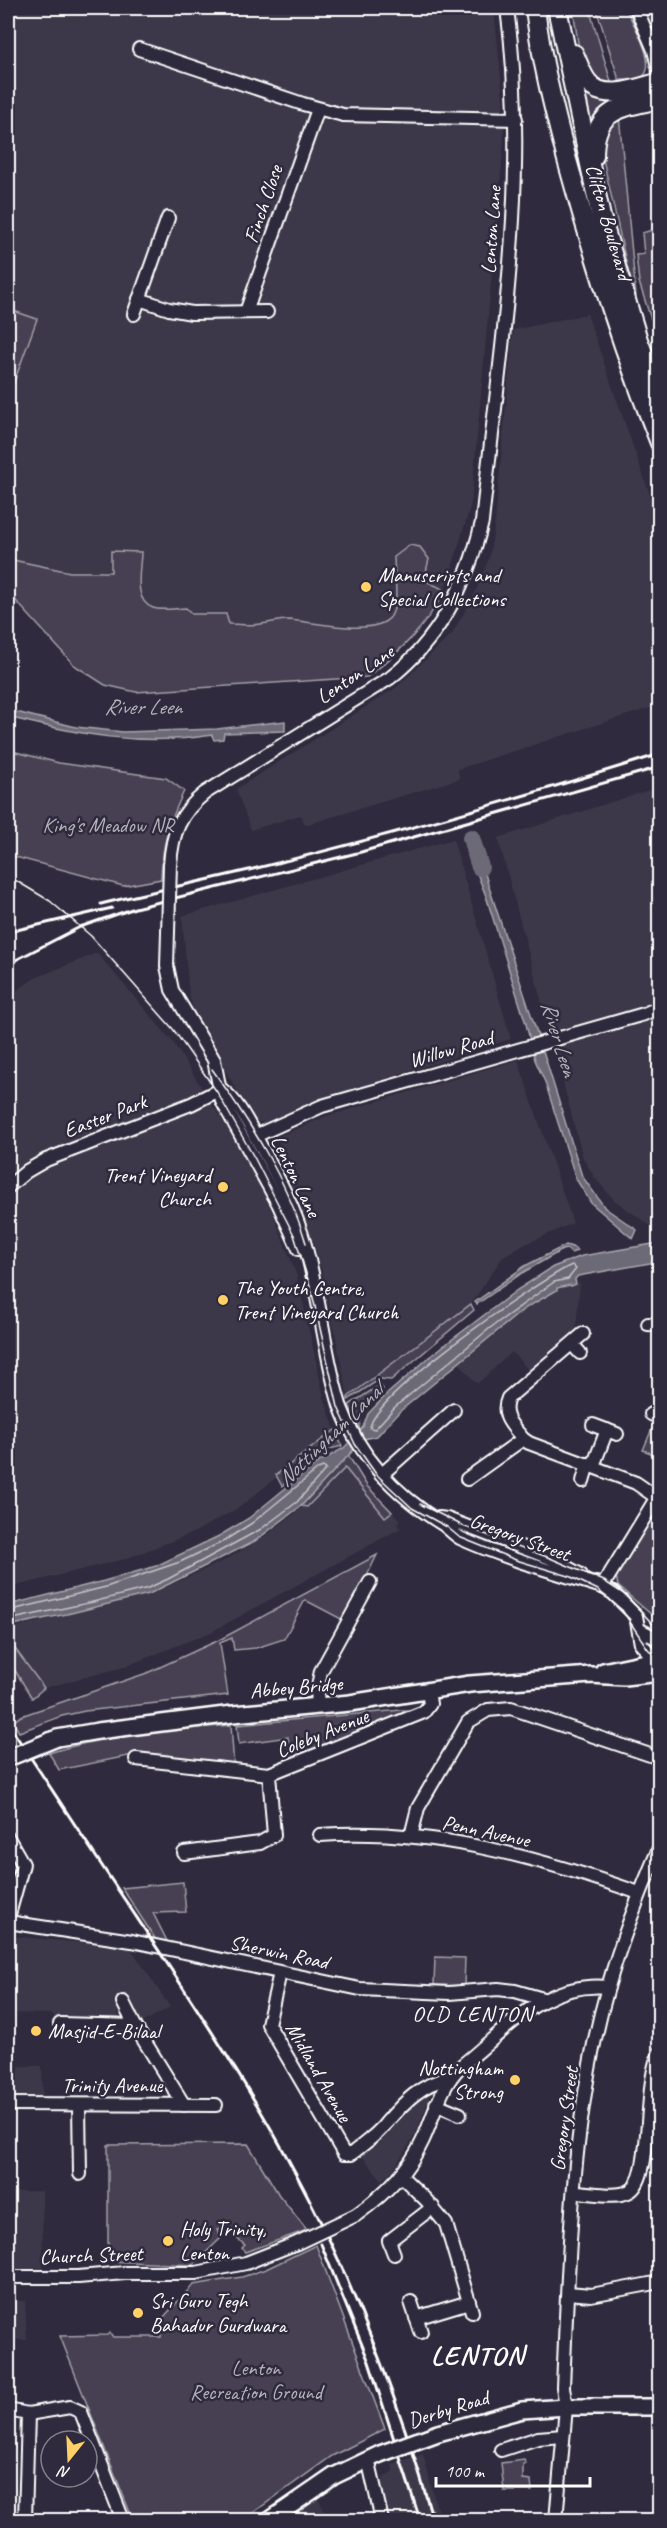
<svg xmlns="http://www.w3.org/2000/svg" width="667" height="2528" font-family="Caveat,sans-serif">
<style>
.built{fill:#3c3749}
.green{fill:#464152;stroke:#a2a0a8;stroke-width:1.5}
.water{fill:#6d6a77;stroke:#a7a6ad;stroke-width:1.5}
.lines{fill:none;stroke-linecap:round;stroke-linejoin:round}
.shore{stroke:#c5c3c9;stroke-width:1.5}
.river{stroke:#6d6a77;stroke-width:18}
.minor-casing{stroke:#fff;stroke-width:16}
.major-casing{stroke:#fff;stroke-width:20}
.highway-casing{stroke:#fff;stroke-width:22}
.minor{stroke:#2f2a3d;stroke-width:12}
.major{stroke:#2f2a3d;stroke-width:15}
.highway{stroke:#2f2a3d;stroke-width:18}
.tram{stroke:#fff;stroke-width:1.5}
.rail{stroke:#fff;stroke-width:3}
.minor-bridge-casing{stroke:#fff;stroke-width:16;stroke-linecap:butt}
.major-bridge-casing{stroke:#fff;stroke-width:20;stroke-linecap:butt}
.minor-bridge{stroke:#2f2a3d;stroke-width:12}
.major-bridge{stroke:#2f2a3d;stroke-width:15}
.poi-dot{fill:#ffd166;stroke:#2f2a3d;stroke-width:2}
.labels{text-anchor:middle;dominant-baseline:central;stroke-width:5;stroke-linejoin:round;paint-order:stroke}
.street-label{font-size:21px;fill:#fff;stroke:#2f2a3d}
.poi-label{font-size:21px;fill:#fff;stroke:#2f2a3d;text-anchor:start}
.park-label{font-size:21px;fill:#b5b3ba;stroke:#2f2a3d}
.water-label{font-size:22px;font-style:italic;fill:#b6b4bb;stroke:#2f2a3d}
.neighbourhood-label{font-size:22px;letter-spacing:1.5px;fill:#fff;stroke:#2f2a3d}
.district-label{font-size:27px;font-weight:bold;letter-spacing:1.5px;fill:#fff;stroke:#2f2a3d}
</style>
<rect width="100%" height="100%" fill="#2f2a3d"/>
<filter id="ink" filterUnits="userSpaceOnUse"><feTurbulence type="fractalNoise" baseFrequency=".0167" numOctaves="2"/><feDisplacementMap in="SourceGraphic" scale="12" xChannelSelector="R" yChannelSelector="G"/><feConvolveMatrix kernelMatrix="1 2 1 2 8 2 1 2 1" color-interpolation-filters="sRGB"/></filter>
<g filter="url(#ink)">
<!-- built -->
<g class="built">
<path d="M8,8h486l9,89 1,43 -33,364 -22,74 -12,29 -41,48 -29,22 -231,15 -31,-7 -31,-20 -66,-73z"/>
<path d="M645,8h14v34v-1z"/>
<path d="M587,314l72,207v184l-201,64 1,10 -154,46 -4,-10 -50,15 -15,-41 161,-102 55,-53 22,-39 15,-37 6,-35 18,-193z"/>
<path d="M659,787l1,444 -1,1 -45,-32 -19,-22 -12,-20 -85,-320z"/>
<path d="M453,839l58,200 -190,60 -54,23h-8l-5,-2 -55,-95 -10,-30 -7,-79z"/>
<path d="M97,953l75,88 63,99 33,61 29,75 27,121 11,33 -95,77 -47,26 -68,26 -117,29v-592l27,-18z"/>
<path d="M518,1060l55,163 -56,25 -15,10 -31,46 -123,93 -26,-126 -11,-36 -33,-77 2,-22 47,-20z"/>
<path d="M580,1282l-4,47 -48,41 -16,-18 -35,32 -18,-21 65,-54 36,-23h12z"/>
<path d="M345,1468l40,49 7,-5 9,8 -4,4 4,4 -190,104 -87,35 -80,21 -31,-42 -5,-17 143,-35 74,-34 36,-21 42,-32h4z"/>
<path d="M10,1936l120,11 40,60 -28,16 -13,-24 -11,5 4,6 -5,3 2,5h-63l-4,-4 -44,-1v-75z"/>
<path d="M8,2066h34l1,30h-35z"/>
<path d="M427,2093l2,6 -14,36 -22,35 -11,10 -20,-24 27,-23 14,-21z"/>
<path d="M42,2191l1,77h-30l2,33h10l2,39h-19v-148z"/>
<path d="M423,2454l17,66h-52l-9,-33 6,-11 8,-5 -1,-7z"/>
<path d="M318,2498l11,22h-24l-6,-10z"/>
</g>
<!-- green -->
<g class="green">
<path d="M573,8h16l23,77h-9l-22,-21z"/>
<path d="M596,8h29c7,13 38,64 13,71 -5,2 -13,1 -19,1z"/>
<path d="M581,88l33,11 2,5 -27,29z"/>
<path d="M619,115l17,181 -8,-25 -25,-112c-2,-21 3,-29 16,-44z"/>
<path d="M659,228h1l-1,116 -20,-62 -3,-27 8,-1 -2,-21z"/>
<path d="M8,309l29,10 -27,74h-2z"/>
<path d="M410,545l10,2 9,12 -5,21 21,10c-19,37 -46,63 -78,87l-231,15 -31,-7 -31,-20 -66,-73v-33l62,13h41v-21l30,1c0,16 -9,49 12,56 9,3 23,0 33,0l6,6h34l3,10c10,0 22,2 32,0 10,-1 17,-4 27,-4 23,1 89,18 103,-4 9,-15 3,-42 3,-59z"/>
<path d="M8,750l51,13 107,15 18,13c-15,32 -22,52 -23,88l-38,7 -115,-31z"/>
<path d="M471,1304l3,6 -83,70 -11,-1 -32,21v-3z"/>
<path d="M380,1385l3,4 -20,21 -4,18 -10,-23z"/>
<path d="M654,1424l1,7 4,1v22l-2,-1 -1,2 -13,-5z"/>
<path d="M335,1430l7,16 -16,4 -44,36 -6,-11z"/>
<path d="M348,1455l19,31 25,26 -7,5 -40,-49 -38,39 -6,-1z"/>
<path d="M659,1504l1,117h-1l-41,-35 -2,-10z"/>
<path d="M377,1555l-32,66 -40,-21 -21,39 -28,9 -22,2 -2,-12 -12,5 8,52 -143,16 -23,5 -43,16 -6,-10 8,-6 126,-43 72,-33z"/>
<path d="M8,1626l5,20 31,42 -12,10 -21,-34 -3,2z"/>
<path d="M402,1710h10l-7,6 -4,-2 -24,10 -2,3 -84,34 -3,-24 -49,7 -2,-19z"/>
<path d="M231,1725l3,42 -101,-12 -74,15 -10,-17c59,-19 120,-22 182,-28z"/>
<path d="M183,1882l3,30 -33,1 16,32 -11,-2 -36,-55z"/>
<path d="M435,1957l30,1 -1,28 -30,-1z"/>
<path d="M248,2144l31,51 28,35 -62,22 -3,-4 3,-3 -16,-13 2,-3 -13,1 3,8 -28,27 -85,-4v-116z"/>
<path d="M316,2245l69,184 -53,27 -89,64h-110l-73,-184 47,-1 3,-2 3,4h48v-17l32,-35 49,-8 24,-8z"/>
<path d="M524,2460l2,4h-3v16l8,1 1,10h-28l-3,-28z"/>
</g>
<!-- water -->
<g class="water">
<path d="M8,710l68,17 47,5 94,-3 68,-8v10l-61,2 -1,6 -9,1 -2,-5c-72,12 -135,-1 -204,-18z"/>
<path d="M477,845l11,39 57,173 37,119 23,32 32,22 -4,9 -42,-36 -15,-24 -31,-97 -10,-22 -9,-36 -40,-128 -19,-48z"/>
<path d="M659,1243v16l-9,4 -72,13 -3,3 1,5 -5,2 -1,-1 -13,3v2l-33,19 -125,103 -22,24 -13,3 -63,67 -46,35 -106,53 -82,20 -59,12v-21l96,-24 52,-15 63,-30 30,-18 66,-54 29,-16 19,-21 5,-13 18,-19 48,-42 83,-63 36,-23 29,-11z"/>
<path d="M566,1245l9,3 2,3 -6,2 -4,-4 -5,1 -40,23 -45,31 -2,-2 50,-36z"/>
</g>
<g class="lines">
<!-- shore -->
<g class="shore">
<path d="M572,1265l4,4 -8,10 -14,3 -64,46 -95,79 -20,22 -5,-1c2,-32 168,-148 202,-163z"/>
<path d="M8,1611l98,-24 74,-25 42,-20 30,-19 66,-54 5,-2 3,2 -29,33 -36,27 -93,50 -20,9 -55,14 -85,18"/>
</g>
<!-- river -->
<path class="river" d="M471,838l9,29"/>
<!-- minor casing -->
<g class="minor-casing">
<g id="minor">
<path d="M636,8l18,42 6,25"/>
<path d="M139,49l164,55 40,11 173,4"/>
<path d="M139,299l30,10 23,4 75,-1"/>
<path d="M246,312l72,-203"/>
<path d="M134,314l34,-96"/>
<path d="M170,865c2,-32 10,-52 35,-72l185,-115c50,-39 78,-96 92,-156 18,-170 48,-344 25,-514"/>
<path d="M168,932l-1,34 5,24 42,70 8,41 56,102 21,46"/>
<path d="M221,1089c17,12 27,34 37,52 18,33 37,67 47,104 15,52 19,108 35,160 19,53 57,91 104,120 6,4 11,11 18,14 45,20 93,33 140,48"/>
<path d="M255,1136l67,-30 322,-92 16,-7"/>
<path d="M8,1187l19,-16 19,-11 145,-56 30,-15"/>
<path d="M648,1324l12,1"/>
<path d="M572,1344l8,9"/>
<path d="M651,1414l9,4"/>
<path d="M593,1425l24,9"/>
<path d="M523,1439l6,4 107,40 20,14"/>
<path d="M593,1466l14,-36"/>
<path d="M381,1475l73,-65"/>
<path d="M467,1479l56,-40c-10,-13 -23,-23 -15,-41l75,-64"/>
<path d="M583,1481l5,-17"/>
<path d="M439,1518l8,1 103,39 31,17"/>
<path d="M596,1583l17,10 23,23 5,28 19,20"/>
<path d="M602,1587l58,-95"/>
<path d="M640,1630l20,10"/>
<path d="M318,1705l-1,-14 4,-20 49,-89"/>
<path d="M136,1759l133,15 155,-62 6,-8 -2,-13"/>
<path d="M320,1835c109,-8 217,22 319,58"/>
<path d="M411,1836l7,-28 50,-86 20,-12 23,-2 145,49 4,5"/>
<path d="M8,1838l15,26 -15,54"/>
<path d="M184,1853l76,-10 14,-8 -5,-61"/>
<path d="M8,1922l124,19 228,48 89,4 49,-4 17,2 28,8"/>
<path d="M280,1973l-12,51 76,130h7l4,-3c11,-9 23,-17 31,-28 18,-21 35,-39 63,-45"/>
<path d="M123,2002l12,24 49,79"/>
<path d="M60,2024l75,2"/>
<path d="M8,2104l208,1"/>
<path d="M436,2104l24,10"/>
<path d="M79,2105l1,69"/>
<path d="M401,2176l25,24 20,24 26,88"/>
<path d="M574,2192c16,0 42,7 56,-1 24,-14 13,-110 30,-139"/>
<path d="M356,2215c28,-20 53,-44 67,-75 12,-26 17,-54 38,-74 46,-36 82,-85 147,-79"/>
<path d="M394,2254l-5,-13 44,-34"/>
<path d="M8,2277h70l47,-4h71l50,-10 51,-20"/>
<path d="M568,2293l23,2 69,-13"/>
<path d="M411,2302l10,30"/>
<path d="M416,2318l53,-16"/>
<path d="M8,2410l20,4 42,-7 11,5 42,108"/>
<path d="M501,2450l37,-12 25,-2"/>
<path d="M368,2459l14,61"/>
<path d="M25,2520l3,-106"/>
<path d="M556,2520l10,-113 -3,-20c6,-133 8,-271 45,-400 14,-49 32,-95 52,-141"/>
</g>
</g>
<!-- major casing -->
<g class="major-casing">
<g id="major">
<path d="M603,1671l57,-12"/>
<path d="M98,1731l135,-17 117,-11 120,-19 121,-9 33,2 36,-4"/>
<path d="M438,2433l84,-23 44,-3h94"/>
<path d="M270,2520l64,-44 46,-22"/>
</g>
</g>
<!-- highway casing -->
<g class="highway-casing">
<g id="highway">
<path d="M535,8c6,51 19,102 32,152 26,96 56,190 93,283"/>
<path d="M557,8l44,209 37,123 22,56"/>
<path d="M574,54c4,9 7,19 13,27 15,22 51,7 73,1"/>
<path d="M594,156c0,-48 26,-48 66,-57"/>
</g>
</g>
<!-- minor -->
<use href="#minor" class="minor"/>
<!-- major -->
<use href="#major" class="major"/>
<!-- highway -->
<use href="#highway" class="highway"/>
<!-- tram -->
<g class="tram">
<path d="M8,876l42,25 41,35 82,93 44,63 38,67 39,76 17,54 27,118 17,37 21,30 36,34 35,19 12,10 57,23 53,16 29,14 24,20 26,39 12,12"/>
<path d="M212,1069c38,53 75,111 94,174"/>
<path d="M420,1504l43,22 87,32 54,23 23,15 33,36"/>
</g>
<!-- rail -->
<g class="rail">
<path d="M101,904c52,-13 104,-23 156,-36 135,-33 269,-72 403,-114"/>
<path d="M8,932l104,-24"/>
<path d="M8,964l72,-37 55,-19 226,-56 299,-85"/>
<path d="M8,1724c41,60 80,122 121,182 76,114 153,228 209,353 38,85 70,172 95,261"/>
<path d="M321,2244l48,118 51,158"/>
</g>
<!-- minor-bridge casing -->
<g class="minor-bridge-casing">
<g id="minor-bridge">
<path d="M168,932l2,-67"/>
<path d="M297,2243l59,-28"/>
</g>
</g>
<!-- major-bridge casing -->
<g class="major-bridge-casing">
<g id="major-bridge">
<path d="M8,1758l49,-20 41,-7"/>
<path d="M380,2454l58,-21"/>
</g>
</g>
<!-- minor-bridge -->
<use href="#minor-bridge" class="minor-bridge"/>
<!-- major-bridge -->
<use href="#major-bridge" class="major-bridge"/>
</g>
</g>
<!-- markers -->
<g class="poi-dot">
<circle cx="366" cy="587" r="6"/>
<circle cx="223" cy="1187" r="6"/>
<circle cx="223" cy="1300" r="6"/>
<circle cx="36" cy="2031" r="6"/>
<circle cx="515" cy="2080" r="6"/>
<circle cx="168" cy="2241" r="6"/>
<circle cx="138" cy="2313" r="6"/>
</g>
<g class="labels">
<!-- street labels -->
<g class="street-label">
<text transform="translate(263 204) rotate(-71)">Finch Close</text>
<text transform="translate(609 222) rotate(74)">Clifton Boulevard</text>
<text transform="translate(491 230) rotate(-86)">Lenton Lane</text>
<text transform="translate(355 674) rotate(-34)">Lenton Lane</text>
<text transform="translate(451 1049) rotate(-16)">Willow Road</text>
<text transform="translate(105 1116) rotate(-21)">Easter Park</text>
<text transform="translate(296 1176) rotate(64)">Lenton Lane</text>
<text transform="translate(520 1537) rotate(20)">Gregory Street</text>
<text transform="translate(296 1687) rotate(-5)">Abbey Bridge</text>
<text transform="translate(322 1733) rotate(-22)">Coleby Avenue</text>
<text transform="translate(486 1831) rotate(12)">Penn Avenue</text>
<text transform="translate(279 1952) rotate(12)">Sherwin Road</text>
<text transform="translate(319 2072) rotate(60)">Midland Avenue</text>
<text x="112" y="2085">Trinity Avenue</text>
<text transform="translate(564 2119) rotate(-82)">Gregory Street</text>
<text transform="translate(91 2255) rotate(-2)">Church Street</text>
<text transform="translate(448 2409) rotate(-17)">Derby Road</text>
</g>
<!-- poi labels -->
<g class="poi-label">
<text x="378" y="575">Manuscripts and<tspan x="378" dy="24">Special Collections</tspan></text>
<text x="211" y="1175" text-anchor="end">Trent Vineyard<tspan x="211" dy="24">Church</tspan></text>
<text x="235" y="1288">The Youth Centre,<tspan x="235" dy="24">Trent Vineyard Church</tspan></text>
<text x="48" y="2031">Masjid-E-Bilaal</text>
<text x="503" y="2068" text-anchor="end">Nottingham<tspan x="503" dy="24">Strong</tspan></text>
<text x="180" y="2229">Holy Trinity,<tspan x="180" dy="24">Lenton</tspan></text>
<text x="150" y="2301">Sri Guru Tegh<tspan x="150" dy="24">Bahadur Gurdwara</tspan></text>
</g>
<!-- park labels -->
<g class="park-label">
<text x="108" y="825">King's Meadow NR</text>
<text x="256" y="2368">Lenton<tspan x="256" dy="24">Recreation Ground</tspan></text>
</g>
<!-- water labels -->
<g class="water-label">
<text x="143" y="707">River Leen</text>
<text transform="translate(559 1039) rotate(73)">River Leen</text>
<text transform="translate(330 1435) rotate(-44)">Nottingham Canal</text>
</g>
<!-- neighbourhood labels -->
<g class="neighbourhood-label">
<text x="473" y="2014">OLD LENTON</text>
</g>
<!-- district labels -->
<g class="district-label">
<text x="478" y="2355">LENTON</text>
</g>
</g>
<!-- margin -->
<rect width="667" height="2528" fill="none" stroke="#2f2a3d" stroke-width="30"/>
<rect x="15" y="15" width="637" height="2498" fill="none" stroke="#fff" stroke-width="2" filter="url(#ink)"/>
<!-- north arrow -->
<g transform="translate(69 2459) rotate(198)"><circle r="28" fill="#2f2a3d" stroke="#827f8b" stroke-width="1.5"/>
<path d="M0-4.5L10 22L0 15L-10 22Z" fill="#ffd166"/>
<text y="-9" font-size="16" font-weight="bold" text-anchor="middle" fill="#ffffff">N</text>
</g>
<!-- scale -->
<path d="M436 2477v9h154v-9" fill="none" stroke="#ffffff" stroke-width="3"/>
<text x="445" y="2477" font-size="18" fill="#ffffff" stroke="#2f2a3d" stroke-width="4.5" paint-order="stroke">100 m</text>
</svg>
